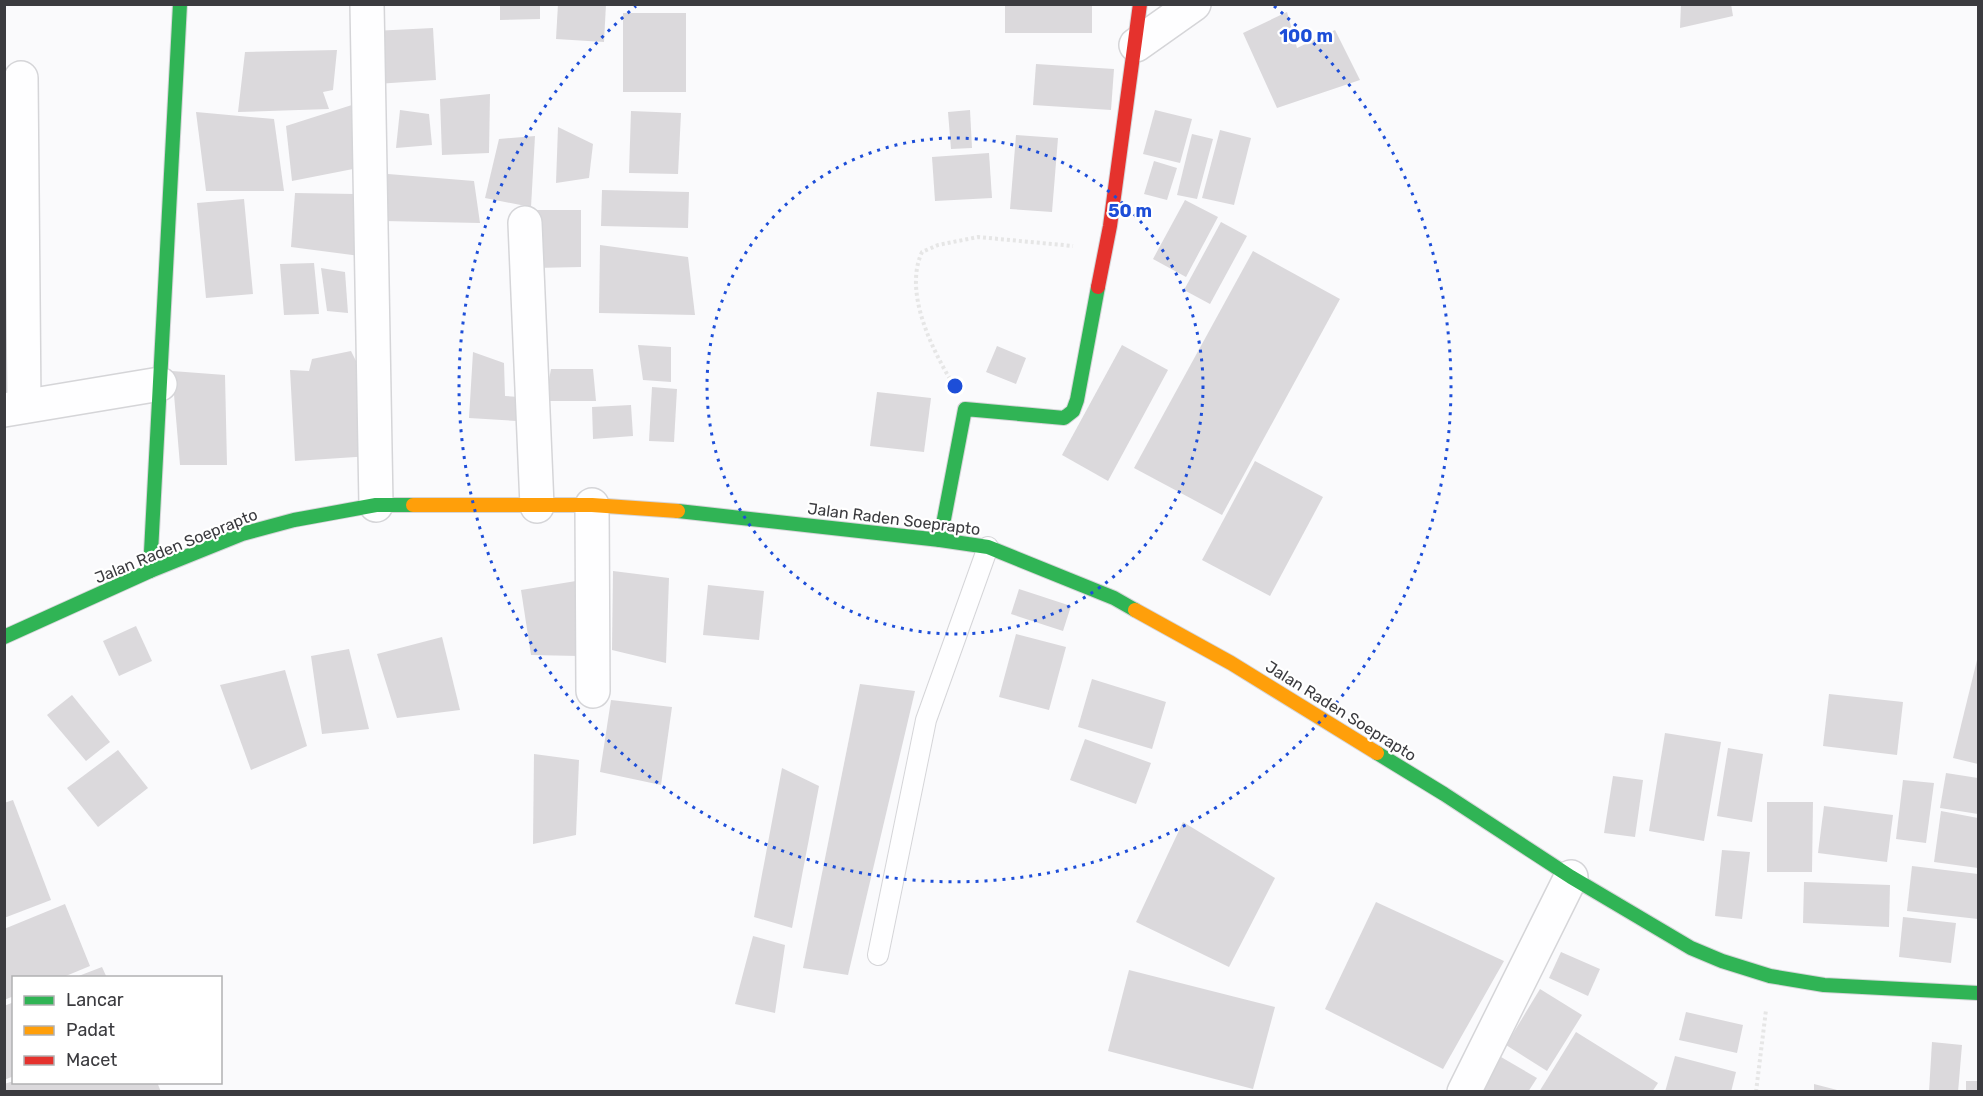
<svg xmlns="http://www.w3.org/2000/svg" width="1983" height="1096" font-family="Rubik,sans-serif">
<style>
.building{fill:#dbd9dc}
.lines{fill:none;stroke-linecap:round;stroke-linejoin:round}
.lane-casing{stroke:#d5d5d8;stroke-width:22}
.street-casing{stroke:#d5d5d8;stroke-width:36}
.fast-casing{stroke:#d5d5d8;stroke-width:16}
.slow-casing{stroke:#d5d5d8;stroke-width:16}
.jam-casing{stroke:#d5d5d8;stroke-width:16}
.path{stroke:#e6e6e6;stroke-width:4;stroke-dasharray:3 3;stroke-linecap:butt}
.lane{stroke:#fefeff;stroke-width:20}
.street{stroke:#fefeff;stroke-width:33}
.fast{stroke:#30b455;stroke-width:14}
.slow{stroke:#ff9f0a;stroke-width:14}
.jam{stroke:#e5322d;stroke-width:14}
.ring{fill:none;stroke:#1d4ed8;stroke-width:3;stroke-dasharray:3 6}
.labels{text-anchor:middle;dominant-baseline:central;stroke-width:4.5;stroke-linejoin:round;paint-order:stroke}
.street-label{font-size:16px;fill:#3b3b3f;stroke:#fff}
.centre{fill:#1d4ed8;stroke:#fff;stroke-width:3}
.ring-label{font-size:18px;text-anchor:middle;font-weight:bold;fill:#1d4ed8;stroke:#fff;stroke-width:4.5;stroke-linejoin:round;paint-order:stroke}
</style>
<rect width="100%" height="100%" fill="#fafafc"/>
<!-- building -->
<g class="building">
<path d="M500,4h40v15l-40,1z"/>
<path d="M558,4h48l-2,38 -48,-3z"/>
<rect x="1005" y="4" width="87" height="29"/>
<path d="M1681,4h50l2,12 -53,12z"/>
<path d="M1287,12l10,36 38,-18 25,50 -83,28 -34,-75z"/>
<rect x="623" y="13" width="63" height="79"/>
<path d="M433,28l3,52 -60,4 -3,-53z"/>
<path d="M337,50l-4,40 -10,2 6,17 -91,3 7,-60z"/>
<path d="M1036,64l78,5 -3,41 -78,-5z"/>
<path d="M490,94l-1,59 -47,2 -2,-56z"/>
<path d="M355,104l-2,65 -61,12 -6,-55z"/>
<path d="M400,110l29,4 3,31 -36,3z"/>
<path d="M970,110l2,38 -21,1 -3,-37z"/>
<path d="M1155,110l37,9 -12,44 -37,-9z"/>
<path d="M631,111l50,2 -3,61 -49,-1z"/>
<path d="M196,112l78,7 10,72h-78z"/>
<path d="M558,127l35,17 -4,34 -33,5z"/>
<path d="M1220,130l31,8 -17,67 -32,-7z"/>
<path d="M1192,134l21,5 -16,60 -20,-4z"/>
<path d="M1016,135l42,3 -6,74 -42,-3z"/>
<path d="M535,136l-4,71 -46,-9 14,-59z"/>
<path d="M989,153l3,45 -57,3 -3,-44z"/>
<path d="M1154,161l23,7 -10,32 -23,-6z"/>
<path d="M388,174l86,7 6,42 -96,-2z"/>
<path d="M602,190l87,2 -1,36 -87,-2z"/>
<path d="M295,193l60,1 5,62 -69,-9z"/>
<path d="M244,199l9,95 -47,4 -9,-95z"/>
<path d="M1185,200l33,17 -32,60 -33,-18z"/>
<path d="M534,210h47v57l-47,1z"/>
<path d="M1221,222l26,14 -37,68 -26,-14z"/>
<path d="M600,245l88,12 7,58 -96,-2z"/>
<path d="M1253,251l87,48 -118,216 -88,-47z"/>
<path d="M314,263l5,51 -35,1 -4,-51z"/>
<path d="M321,268l24,4 3,41 -21,-2z"/>
<path d="M638,345l33,2v35l-28,-2z"/>
<path d="M1122,345l46,25 -60,111 -46,-26z"/>
<path d="M997,346l29,12 -10,26 -30,-12z"/>
<path d="M351,351l6,12 14,3v90l-76,5 -5,-91 19,1 3,-12z"/>
<path d="M473,352l31,11 1,33 14,1 -2,24 -48,-3z"/>
<path d="M551,369h42l3,32h-51z"/>
<path d="M172,371l53,4 2,90h-47z"/>
<path d="M652,387l25,2 -3,53 -25,-1z"/>
<path d="M877,392l54,6 -7,54 -54,-6z"/>
<path d="M631,405l2,31 -40,3 -1,-32z"/>
<path d="M1255,461l68,36 -53,99 -68,-36z"/>
<path d="M613,571l56,7 -3,85 -54,-13z"/>
<path d="M576,581l3,75 -48,-1 -10,-65z"/>
<path d="M708,585l56,6 -5,49 -56,-5z"/>
<path d="M1019,589l52,17 -8,25 -52,-17z"/>
<path d="M136,626l16,35 -33,15 -16,-35z"/>
<path d="M1016,634l50,13 -17,63 -50,-13z"/>
<path d="M442,637l18,73 -63,8 -20,-64z"/>
<path d="M349,649l20,80 -47,5 -11,-78z"/>
<path d="M1978,656v108l-25,-6z"/>
<path d="M285,670l22,76 -56,24 -31,-85z"/>
<path d="M1092,679l74,23 -14,47 -74,-22z"/>
<path d="M860,684l55,7 -67,284 -45,-7z"/>
<path d="M1829,694l74,8 -6,53 -74,-9z"/>
<path d="M72,695l38,47 -24,19 -39,-46z"/>
<path d="M611,700l61,7 -11,78 -61,-13z"/>
<path d="M1665,733l56,9 -17,99 -55,-10z"/>
<path d="M1085,739l66,24 -15,41 -66,-24z"/>
<path d="M1728,748l35,6 -11,68 -35,-6z"/>
<path d="M118,750l30,38 -50,39 -31,-39z"/>
<path d="M534,754l45,6 -3,75 -43,9z"/>
<path d="M782,768l37,18 -27,142 -38,-11z"/>
<path d="M1946,773l32,5v36l-38,-6z"/>
<path d="M1613,776l30,4 -8,57 -31,-4z"/>
<path d="M1903,780l31,3 -8,60 -30,-4z"/>
<path d="M13,800l38,100 -47,18v-115z"/>
<path d="M1767,802h46l-1,70h-45z"/>
<path d="M1824,806l69,9 -6,47 -69,-9z"/>
<path d="M1941,811l37,7v50l-44,-6z"/>
<path d="M1183,822l92,56 -46,89 -93,-45z"/>
<path d="M1722,850l28,2 -8,67 -27,-3z"/>
<path d="M1912,866l66,8v45l-71,-8z"/>
<path d="M1804,882l86,3 -1,42 -86,-4z"/>
<path d="M1376,902l128,59 -61,108 -118,-60z"/>
<path d="M65,904l25,62 -29,12h-47v18l-10,4v-71z"/>
<path d="M1903,917l53,6 -5,40 -52,-6z"/>
<path d="M753,936l32,9 -10,68 -40,-9z"/>
<path d="M1561,952l39,17 -12,27 -39,-18z"/>
<path d="M102,967l5,11h-31v-1z"/>
<path d="M1129,970l146,37 -22,82 -145,-38z"/>
<path d="M1540,989l42,26 -35,56 -41,-26z"/>
<path d="M14,1002v74l-10,4v-74z"/>
<path d="M1686,1012l57,13 -6,28 -58,-13z"/>
<path d="M1576,1032l82,51 -6,9h-113z"/>
<path d="M1932,1042l30,3 -4,47h-29z"/>
<path d="M1675,1056l61,16 -5,20h-66z"/>
<path d="M1501,1057l36,21 -9,14h-48z"/>
<path d="M14,1081v1h143l4,10h-157v-8z"/>
<rect x="1966" y="1081" width="12" height="11"/>
<path d="M1814,1084l27,7 -1,1h-26z"/>
</g>
<g class="lines">
<!-- lane casing -->
<g class="lane-casing">
<path id="lane" d="M878,955l48,-235 62,-173"/>
</g>
<!-- street casing -->
<g class="street-casing">
<g id="street">
<path d="M367,4l9,501"/>
<path d="M1136,45l58,-41"/>
<path d="M21,78l3,328"/>
<path d="M525,223l12,283"/>
<path d="M4,410l156,-26"/>
<path d="M592,505l1,186"/>
<path d="M1464,1092l107,-215"/>
</g>
</g>
<!-- fast casing -->
<g class="fast-casing">
<g id="fast">
<path d="M678,511l262,29 48,7 126,51 21,12"/>
<path d="M940,540l25,-131 99,9 9,-7 4,-11 21,-113"/>
<path d="M150,571l30,-567"/>
<path d="M4,637l146,-66 92,-37 52,-14 82,-15h37"/>
<path d="M1377,753l67,41 127,83 120,71 31,13 48,15 54,9 154,8"/>
</g>
</g>
<!-- slow casing -->
<g class="slow-casing">
<g id="slow">
<path d="M413,505h179l86,6"/>
<path d="M1135,610l96,53 146,90"/>
</g>
</g>
<!-- jam casing -->
<g class="jam-casing">
<path id="jam" d="M1098,287l12,-61 30,-222"/>
</g>
<!-- path -->
<g class="path">
<path d="M950,379c-20,-34 -46,-88 -28,-127l16,-7 40,-8 95,9"/>
<path d="M1756,1092l10,-82"/>
</g>
<!-- lane -->
<use href="#lane" class="lane"/>
<!-- street -->
<use href="#street" class="street"/>
<!-- fast -->
<use href="#fast" class="fast"/>
<!-- slow -->
<use href="#slow" class="slow"/>
<!-- jam -->
<use href="#jam" class="jam"/>
</g>
<!-- distance rings -->
<g class="ring">
<circle cx="955" cy="386" r="248"/>
<path d="M1274 6A496 496 0 1 1 636 6"/>
</g>
<g class="labels">
<!-- street labels -->
<g class="street-label">
<text transform="translate(894 519) rotate(7)">Jalan Raden Soeprapto</text>
<text transform="translate(176 546) rotate(-22)">Jalan Raden Soeprapto</text>
<text transform="translate(1341 711) rotate(32)">Jalan Raden Soeprapto</text>
</g>
</g>
<circle cx="955" cy="386" r="9" class="centre"/>
<g class="ring-label">
<text x="1306" y="42">100 m</text>
<text x="1130" y="217">50 m</text>
</g>
<!-- border -->
<rect width="1983" height="1096" fill="none" stroke="#3b3b3f" stroke-width="12"/>
<!-- legend -->
<rect x="12" y="976" width="210" height="108" fill="#ffffff" stroke="#b1b1b2" stroke-width="1.5"/>
<rect x="24" y="996" width="30" height="9" fill="#30b455" stroke="#b1b1b2" stroke-width="1.5"/>
<text x="66" y="1006" font-size="18" fill="#3b3b3f">Lancar</text>
<rect x="24" y="1026" width="30" height="9" fill="#ff9f0a" stroke="#b1b1b2" stroke-width="1.5"/>
<text x="66" y="1036" font-size="18" fill="#3b3b3f">Padat</text>
<rect x="24" y="1056" width="30" height="9" fill="#e5322d" stroke="#b1b1b2" stroke-width="1.5"/>
<text x="66" y="1066" font-size="18" fill="#3b3b3f">Macet</text>
</svg>
